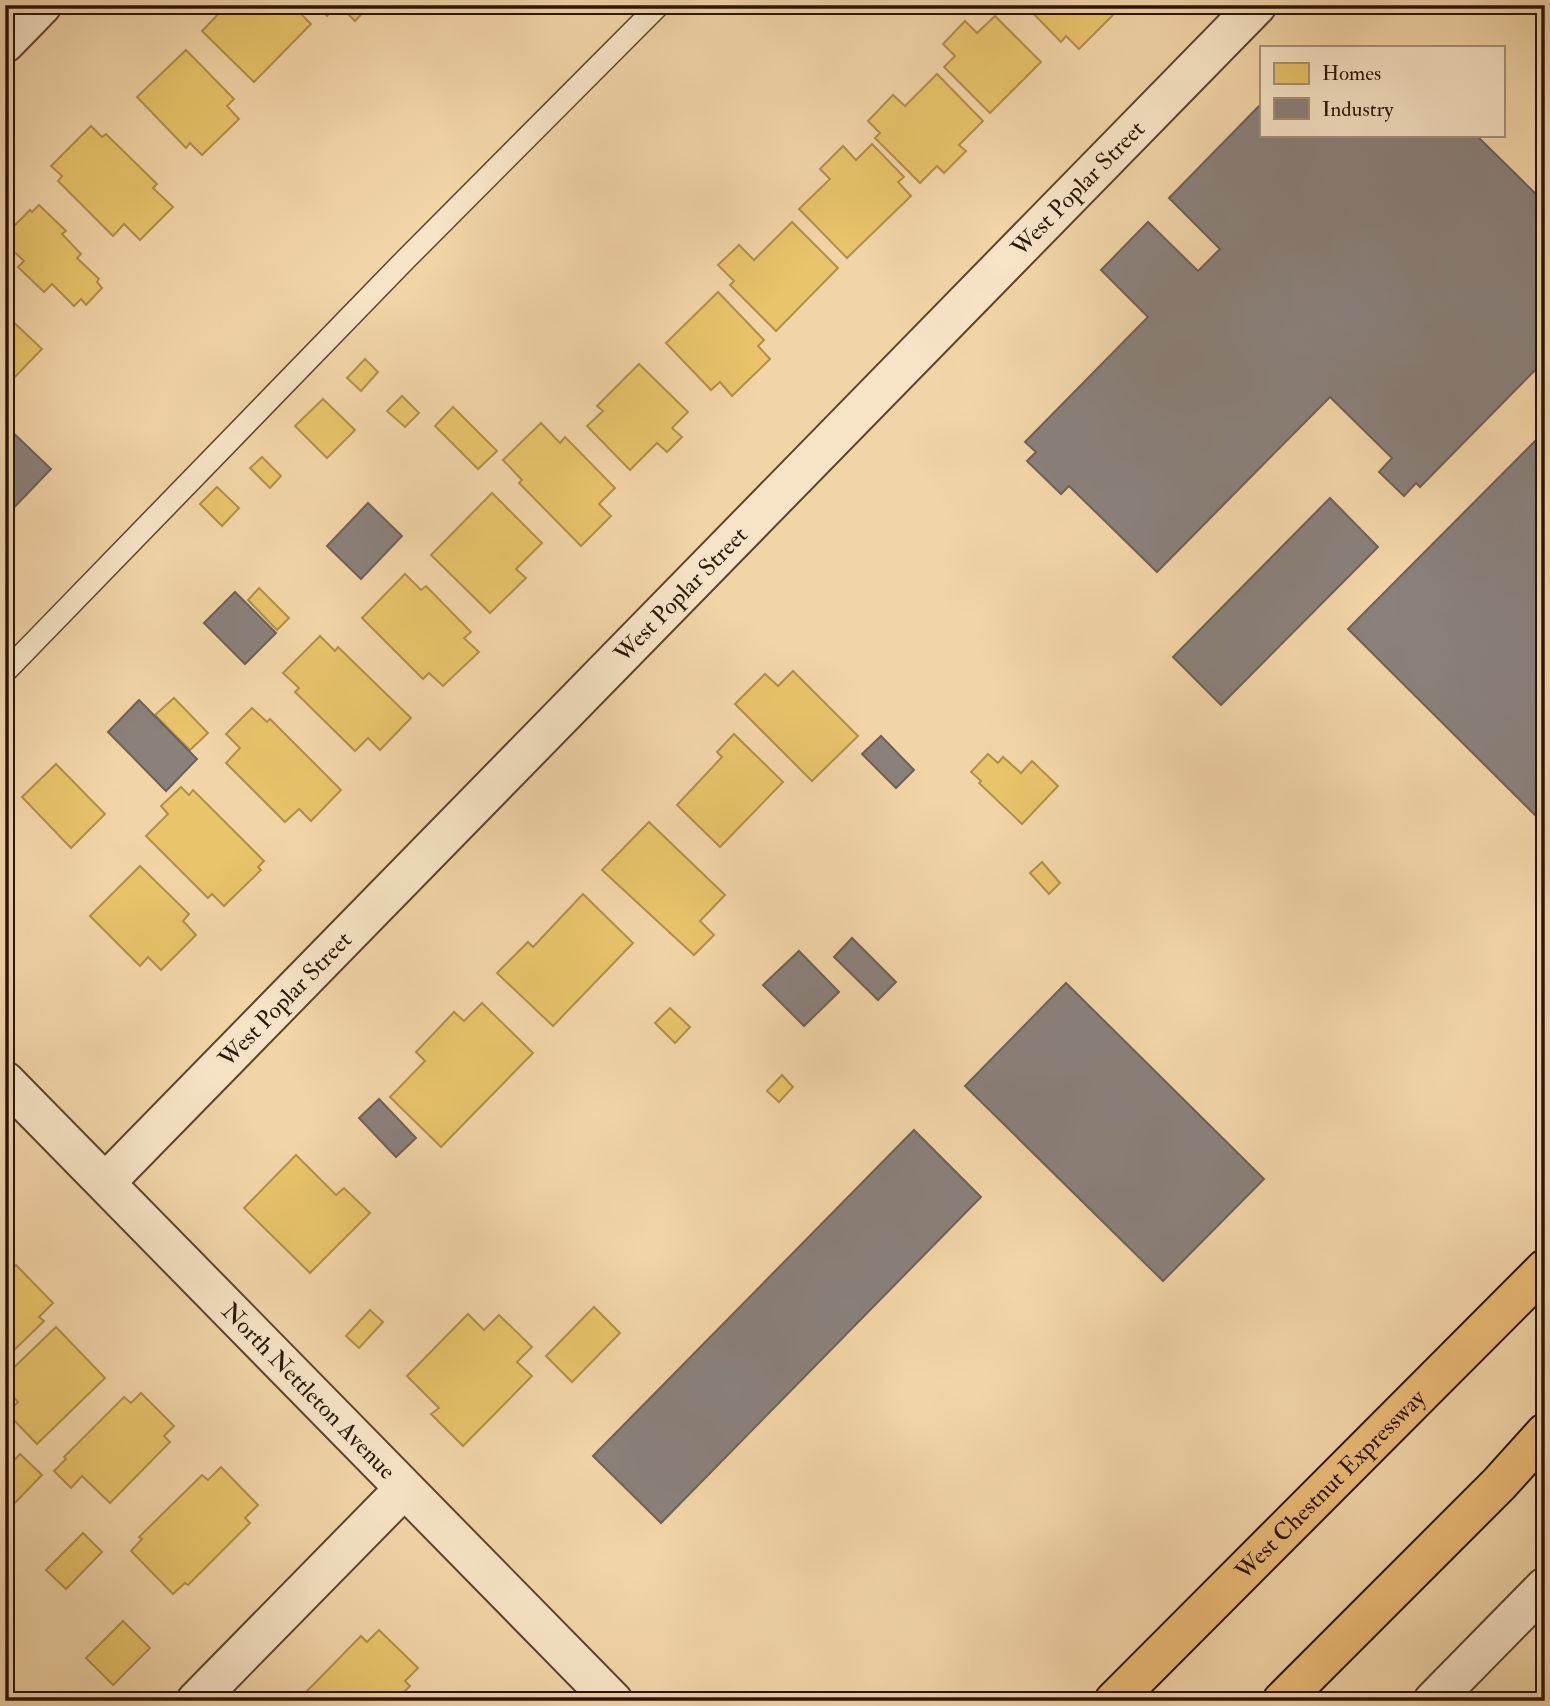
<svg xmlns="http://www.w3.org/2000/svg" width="1550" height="1706" font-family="'IM FELL Double Pica',serif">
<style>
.homes{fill:#e9c46a;stroke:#b08f4b;stroke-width:2}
.industry{fill:#8a817c;stroke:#6e6058;stroke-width:2}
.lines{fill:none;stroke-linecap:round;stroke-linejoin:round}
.service-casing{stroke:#5e442c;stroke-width:24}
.minor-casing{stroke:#5e442c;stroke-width:42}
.primary-casing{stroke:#2c1403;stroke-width:42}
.service{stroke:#f7e4c6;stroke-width:21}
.minor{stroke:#f7e4c6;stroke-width:38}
.primary{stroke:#e9ba74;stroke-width:38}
.labels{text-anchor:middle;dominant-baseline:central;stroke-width:7;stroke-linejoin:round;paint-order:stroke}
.street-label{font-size:24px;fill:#2c1403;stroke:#f7e4c6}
</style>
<rect width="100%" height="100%" fill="#f2d5a7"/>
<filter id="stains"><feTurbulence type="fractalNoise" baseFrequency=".00286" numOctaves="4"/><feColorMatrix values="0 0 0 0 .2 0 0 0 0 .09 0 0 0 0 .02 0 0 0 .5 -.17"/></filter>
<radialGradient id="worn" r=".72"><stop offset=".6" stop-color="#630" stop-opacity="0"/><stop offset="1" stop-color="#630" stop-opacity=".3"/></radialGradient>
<!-- homes -->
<g class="homes">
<path d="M227,5h65l19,19 -57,58 -52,-51z"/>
<path d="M316,5h21l-10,11z"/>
<path d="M339,5h31l-15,16z"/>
<path d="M1025,5h87l5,6 -38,38 -13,-13 -5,6z"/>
<path d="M995,16l46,46 -51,51 -46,-46 11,-11 -12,-12 22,-23 12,12z"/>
<path d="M186,50l48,49 -7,7 12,13 -37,36 -12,-12 -4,5 -49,-51z"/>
<path d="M937,74l46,47 -24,24 7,6 -22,22 -7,-7 -17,17 -45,-45 5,-5 -12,-12 25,-26 12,11z"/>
<path d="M91,126l11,11 4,-3 51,50 -4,4 20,19 -33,33 -16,-16 -11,12 -55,-55 4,-5 -11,-10z"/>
<path d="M872,144l32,33 -6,5 13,14 -64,62 -48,-49 31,-30 -10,-10 23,-23 13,14z"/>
<path d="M39,205l27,26 -4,3 19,20 -4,4 22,21 -2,3 5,6 -16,17 -5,-6 -7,7 -22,-22 -8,8 -26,-25 6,-6 -19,-18v-8l25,-25 2,2z"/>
<path d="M792,222l46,46 -62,63 -46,-46 4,-4 -16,-16 21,-20 15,15z"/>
<path d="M718,292l46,48 -6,6 12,13 -38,37 -12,-14 -9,8 -45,-47z"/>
<path d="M5,314l37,35 -37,38z"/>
<path d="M365,359l13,13 -17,19 -14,-13z"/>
<path d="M639,364l49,48 -16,16 10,9 -15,15 -10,-9 -27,27 -43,-44 16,-15 -6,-5z"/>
<path d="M402,396l17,17 -14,14 -18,-16z"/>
<path d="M323,399l32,31 -28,28 -32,-32z"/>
<path d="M453,407l44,44 -19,18 -43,-43z"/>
<path d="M541,423l19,20 5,-6 50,51 -16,16 12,12 -30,30 -62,-63 3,-3 -19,-20z"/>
<path d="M262,457l19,19 -11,12 -20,-20z"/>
<path d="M217,487l22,21 -17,18 -22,-22z"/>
<path d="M492,493l50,50 -26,26 10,9 -36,35 -59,-58z"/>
<path d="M405,574l16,16 5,-4 45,46 -7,6 15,14 -36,34 -14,-13 -6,6 -61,-61z"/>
<path d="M259,588l30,30 -12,12 -29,-30z"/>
<path d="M320,636l15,15 3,-4 73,71 -31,32 -12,-12 -13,13 -60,-59 4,-4 -16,-15z"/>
<path d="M793,671l65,65 -46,45 -77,-77 30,-30 13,12z"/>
<path d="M174,698l34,35 -18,17 -35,-35z"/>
<path d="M252,708l15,14 3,-3 71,71 -30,31 -12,-12 -14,13 -59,-59 14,-15 -14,-14z"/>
<path d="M734,734l49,48 -63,65 -43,-42 45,-48 -5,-5z"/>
<path d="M988,754l10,9 5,-6 18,16 11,-12 26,25 -36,38 -43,-41 2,-2 -10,-9z"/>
<path d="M56,764l49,50 -34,34 -49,-51z"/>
<path d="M181,787l8,8 4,-5 71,71 -6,6 3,3 -37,36 -12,-12 -4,4 -62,-62 22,-22 -7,-8z"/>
<path d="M649,822l76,73 -25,26 14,14 -20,20 -92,-85z"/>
<path d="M1042,862l18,21 -11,11 -19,-21z"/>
<path d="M140,866l49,48 -6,7 13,14 -35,35 -13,-13 -8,9 -50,-50z"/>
<path d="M583,894l50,49 -80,83 -56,-53 31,-31 5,5z"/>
<path d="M482,1003l51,50 -92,94 -51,-50 35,-36 -9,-9 38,-40 10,9z"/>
<path d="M670,1008l20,19 -15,16 -20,-20z"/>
<path d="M782,1075l11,12 -14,15 -12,-11z"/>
<path d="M296,1155l40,40 8,-7 26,25 -60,60 -66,-65z"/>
<path d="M16,1265l37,38 -14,14 5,4 -39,38v-84z"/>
<path d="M594,1307l26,26 -48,49 -26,-26z"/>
<path d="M370,1310l13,12 -24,26 -13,-12z"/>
<path d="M468,1314l16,16 15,-15 33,32 -15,15 15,14 -69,70 -32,-32 8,-6 -32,-32z"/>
<path d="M56,1327l49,51 -68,66 -30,-31 11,-11 -13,-14v-12z"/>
<path d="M141,1393l33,33 -10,10 6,6 -60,61 -28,-27 -11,12 -17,-17 12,-12 -2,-2 60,-60 7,6z"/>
<path d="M20,1454l22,21 -31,32 -6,-5v-32z"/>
<path d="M221,1467l37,38 -13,13 5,5 -62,62 -3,-2 -12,11 -42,-43 11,-12 -3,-2 63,-62 6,5z"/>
<path d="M83,1533l19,19 -36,37 -20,-19z"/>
<path d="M123,1621l27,27 -37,37 -27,-27z"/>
<path d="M379,1630l39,38 -13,13 5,5 -15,15h-90l3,-4 -3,-4 56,-57 6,6z"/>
</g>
<!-- industry -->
<g class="industry">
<path d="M1261,104v31h215l69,68v157l-125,127 -4,-4 -12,13 -25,-24 13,-14 -62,-61 -173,175 -88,-86 -8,8 -34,-33 9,-9 -11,-10 123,-125 -47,-47 47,-48 50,49 22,-22 -51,-51z"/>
<path d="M5,425l46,44 -46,48z"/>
<path d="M1545,431v394l-197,-196z"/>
<path d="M1330,498l48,49 -157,158 -48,-48z"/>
<path d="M368,503l34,33 -41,43 -34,-33z"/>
<path d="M235,592l41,41 -31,31 -41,-41z"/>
<path d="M139,700l58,59 -31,32 -58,-59z"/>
<path d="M881,736l33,34 -18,18 -34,-34z"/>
<path d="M852,938l44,44 -18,18 -44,-43z"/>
<path d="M799,951l40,41 -35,34 -41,-41z"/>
<path d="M1066,983l198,196 -101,102 -198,-195z"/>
<path d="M379,1099l37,39 -20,19 -37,-39z"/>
<path d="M914,1130l67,67 -320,326 -68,-67z"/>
</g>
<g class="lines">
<!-- service casing -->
<g class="service-casing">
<path id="service" d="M5,672l400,-412 254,-255"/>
</g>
<!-- minor casing -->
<g class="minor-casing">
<g id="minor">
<path d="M5,43l37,-38"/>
<path id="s1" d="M5,1081l608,620"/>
<path id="s2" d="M106,1182l1151,-1177"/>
<path d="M196,1701l208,-212"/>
<path d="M1433,1701l112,-114"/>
</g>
</g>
<!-- primary casing -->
<g class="primary-casing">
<g id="primary">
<path id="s3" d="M1114,1701l431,-432"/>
<path d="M1282,1701l217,-217 46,-51"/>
</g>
</g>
<!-- service -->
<use href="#service" class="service"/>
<!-- minor -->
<use href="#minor" class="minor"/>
<!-- primary -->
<use href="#primary" class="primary"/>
</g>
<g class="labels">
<!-- street labels -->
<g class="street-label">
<text stroke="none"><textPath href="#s2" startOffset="1390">West Poplar Street</textPath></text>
<text stroke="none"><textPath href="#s2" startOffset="822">West Poplar Street</textPath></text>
<text stroke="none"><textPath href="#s2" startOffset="256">West Poplar Street</textPath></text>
<text stroke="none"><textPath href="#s1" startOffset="434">North Nettleton Avenue</textPath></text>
<text stroke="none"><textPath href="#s3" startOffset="306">West Chestnut Expressway</textPath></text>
</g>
</g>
<!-- margin -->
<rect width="1550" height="1706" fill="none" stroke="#f2d5a7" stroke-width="28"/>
<rect x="7" y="7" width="1536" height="1692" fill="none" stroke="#2c1403" stroke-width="3.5"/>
<rect x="14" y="14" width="1522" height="1678" fill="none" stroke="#2c1403" stroke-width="2"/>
<!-- legend -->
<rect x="1260" y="46" width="245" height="91" fill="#f7e4c6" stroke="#a69178" stroke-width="2"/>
<rect x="1274" y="63" width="35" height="21" fill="#e9c46a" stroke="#a69178" stroke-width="2"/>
<text x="1322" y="80" font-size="21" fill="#2c1403">Homes</text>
<rect x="1274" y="98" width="35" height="21" fill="#8a817c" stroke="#a69178" stroke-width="2"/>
<text x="1322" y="116" font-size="21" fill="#2c1403">Industry</text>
<rect width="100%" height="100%" filter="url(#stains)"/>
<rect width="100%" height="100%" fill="url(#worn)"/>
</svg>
